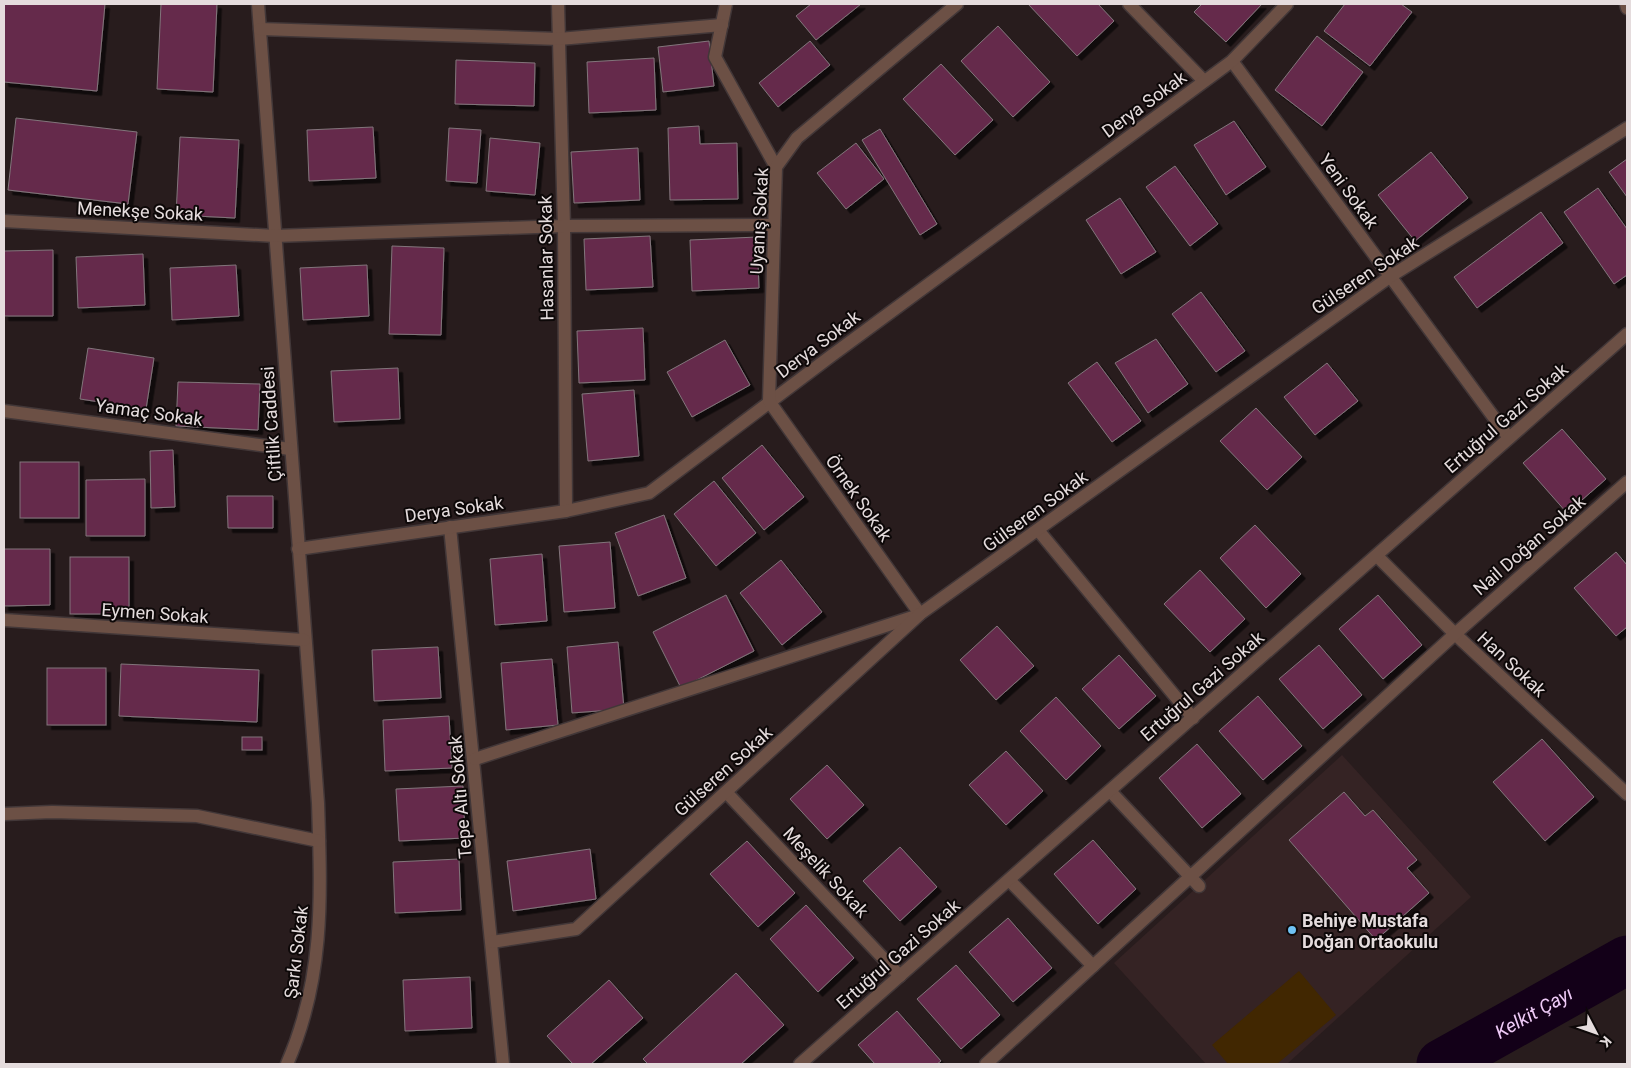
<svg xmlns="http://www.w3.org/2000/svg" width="1631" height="1068" font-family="Roboto,sans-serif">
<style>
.built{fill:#352324}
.green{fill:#412701}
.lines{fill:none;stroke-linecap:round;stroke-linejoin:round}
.river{stroke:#130018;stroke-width:49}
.building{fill:#652c4c;stroke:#82757b;filter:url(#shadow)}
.minor-casing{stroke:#423738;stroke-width:15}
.minor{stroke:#6c5045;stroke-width:12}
.poi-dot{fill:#6fc2f4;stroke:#0d0808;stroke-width:2}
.labels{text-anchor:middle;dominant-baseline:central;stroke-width:4;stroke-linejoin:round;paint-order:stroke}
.street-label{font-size:18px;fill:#e5dcdd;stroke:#0d0808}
.poi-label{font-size:18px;font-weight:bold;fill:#e5dcdd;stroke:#0d0808;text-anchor:start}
.water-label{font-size:19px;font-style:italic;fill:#efcaf7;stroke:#0d0808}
</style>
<defs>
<filter id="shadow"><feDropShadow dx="4.5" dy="4.5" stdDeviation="0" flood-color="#0009"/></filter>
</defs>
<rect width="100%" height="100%" fill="#281c1d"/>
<!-- built -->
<path class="built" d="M1342,755l129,142 -184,167h-81l-92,-101z"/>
<!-- green -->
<path class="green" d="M1299,971l37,44 -59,49h-49l-16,-19z"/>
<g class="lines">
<!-- river -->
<path class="river" id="s1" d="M1441,1064l186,-104"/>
</g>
<!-- building -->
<g class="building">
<path d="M4,4h101l-8,87 -93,-9z"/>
<path d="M161,4h56l-4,88 -56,-3z"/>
<path d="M811,4h50l-45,36 -20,-24z"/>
<path d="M1028,4h70l16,17 -37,35z"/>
<path d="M1202,4h60l-36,38 -32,-30z"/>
<path d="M1345,4h56l11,8 -42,54 -46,-35z"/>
<path d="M998,26l52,56 -37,35 -52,-56z"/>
<path d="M1317,36l46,36 -41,54 -47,-36z"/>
<path d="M709,41l5,45 -51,6 -5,-45z"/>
<path d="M810,41l20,24 -52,42 -19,-24z"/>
<path d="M654,58l2,52 -67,3 -2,-51z"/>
<path d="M456,60l79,3 -1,43 -79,-2z"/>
<path d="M941,64l52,56 -38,35 -52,-56z"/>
<path d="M16,118l121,14 -9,72 -120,-14z"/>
<path d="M1234,121l32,46 -40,28 -32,-50z"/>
<path d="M699,126l1,18 37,-1 1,56 -68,1 -2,-72z"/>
<path d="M373,127l3,51 -67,3 -2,-51z"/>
<path d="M449,128l32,2 -4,53 -31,-2z"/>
<path d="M880,129l57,95 -17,11 -58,-95z"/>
<path d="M180,137l59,3 -4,78 -59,-3z"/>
<path d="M490,138l50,5 -5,52 -49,-4z"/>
<path d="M856,143l28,36 -38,30 -29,-36z"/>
<path d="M638,148l2,52 -66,3 -3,-51z"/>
<path d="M1431,152l37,46 -53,43 -37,-46z"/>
<path d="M1627,159v38l-18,-25z"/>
<path d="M1175,166l43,58 -28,22 -44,-59z"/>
<path d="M1598,188l29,41v46l-13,9 -50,-72z"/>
<path d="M1120,198l36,54 -35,22 -35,-54z"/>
<path d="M1541,212l22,31 -86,65 -23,-31z"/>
<path d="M650,236l3,51 -67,3 -2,-51z"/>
<path d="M757,237l2,51 -67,3 -2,-51z"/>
<path d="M392,246l52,2 -3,87 -52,-1z"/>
<path d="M53,250v66h-49v-65z"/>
<path d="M143,254l2,51 -67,3 -2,-51z"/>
<path d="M236,265l3,51 -67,4 -2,-52z"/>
<path d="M367,265l2,51 -66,4 -3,-52z"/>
<path d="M1201,292l44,59 -29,21 -44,-58z"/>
<path d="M643,328l2,52 -66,3 -2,-52z"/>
<path d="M1156,339l32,45 -40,29 -33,-50z"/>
<path d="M725,340l25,45 -58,32 -25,-45z"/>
<path d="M88,348l66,10 -8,51 -66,-10z"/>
<path d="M1097,362l44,59 -29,21 -44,-59z"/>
<path d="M1327,363l31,38 -43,34 -31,-38z"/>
<path d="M398,368l2,51 -66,3 -3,-51z"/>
<path d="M178,382l82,2 -2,46 -82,-4z"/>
<path d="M634,390l5,66 -51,5 -6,-67z"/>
<path d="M1256,408l46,49 -35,33 -47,-49z"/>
<path d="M1562,429l44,50 -39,34 -44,-50z"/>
<path d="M762,445l42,52 -40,33 -42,-52z"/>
<path d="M173,450l2,57 -24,1 -1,-57z"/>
<rect x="20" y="462" width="59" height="56"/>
<path d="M145,479v57h-59v-56z"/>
<path d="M714,481l42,52 -40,33 -42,-52z"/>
<path d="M227,496h46v32h-45z"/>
<path d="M664,515l22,63 -48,18 -23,-63z"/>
<path d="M1255,525l46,49 -35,34 -46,-50z"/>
<path d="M610,542l5,66 -51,4 -5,-66z"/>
<path d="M4,549h46v56l-46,1z"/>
<path d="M1616,552l11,13v62l-11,9 -42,-48z"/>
<path d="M542,554l5,67 -52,4 -5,-66z"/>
<rect x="70" y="557" width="59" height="57"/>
<path d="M781,560l41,52 -40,33 -42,-52z"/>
<path d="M1200,570l45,49 -35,33 -46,-48z"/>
<path d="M726,595l28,56 -73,37 -28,-56z"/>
<path d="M1378,595l44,50 -39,34 -44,-50z"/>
<path d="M997,626l37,40 -38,34 -36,-40z"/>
<path d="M618,642l6,67 -52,4 -5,-66z"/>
<path d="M1319,645l43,50 -39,34 -44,-50z"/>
<path d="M438,647l3,51 -67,3 -2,-51z"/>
<path d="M1119,655l37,41 -37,33 -37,-40z"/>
<path d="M552,659l6,66 -52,5 -5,-67z"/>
<path d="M121,664l138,6 -2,52 -138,-6z"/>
<rect x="47" y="668" width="59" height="57"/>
<path d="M1258,696l44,50 -39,34 -44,-49z"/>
<path d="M1056,697l45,49 -35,34 -46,-49z"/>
<path d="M449,716l3,52 -67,3 -2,-51z"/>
<rect x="242" y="737" width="20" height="13"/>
<path d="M1542,739l52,58 -49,44 -52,-59z"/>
<path d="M1197,744l44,50 -39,34 -43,-50z"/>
<path d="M1006,751l37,40 -37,34 -37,-40z"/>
<path d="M827,765l37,40 -37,34 -37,-40z"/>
<path d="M463,786l2,52 -66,3 -3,-52z"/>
<path d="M1344,792l21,24 8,-6 44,50 -10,8 22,25 -53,47 -87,-100z"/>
<path d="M1093,840l43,49 -38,35 -44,-50z"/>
<path d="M747,841l48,52 -37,34 -48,-53z"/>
<path d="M900,847l37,40 -37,34 -37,-40z"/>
<path d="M590,849l6,50 -83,12 -6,-50z"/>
<path d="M459,859l2,51 -66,3 -2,-51z"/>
<path d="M806,905l48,53 -36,34 -48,-53z"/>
<path d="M1008,918l44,50 -39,34 -44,-50z"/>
<path d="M956,965l44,50 -39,34 -44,-50z"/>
<path d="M736,973l48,52 -43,39h-93l-5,-5z"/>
<path d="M470,977l2,51 -67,3 -2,-51z"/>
<path d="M609,980l34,38 -52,46h-18l-26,-28z"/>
<path d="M897,1011l44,50 -4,3h-62l-17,-19z"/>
</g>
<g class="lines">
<!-- minor casing -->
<g class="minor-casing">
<g id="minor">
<path d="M258,4l60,799c3,92 7,174 -31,261"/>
<path d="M558,4l6,222 2,285"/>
<path d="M726,4l-11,53 61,110"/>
<path d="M1129,4l75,77"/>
<path d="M1626,4l1,4"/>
<path d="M260,29l299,10 163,-14"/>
<path d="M1232,61l277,377"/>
<path d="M4,221l271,15 289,-10 210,-1"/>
<path d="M4,411l286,38"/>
<path d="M450,527l53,537"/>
<path d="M1038,530l155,188"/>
<path d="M298,549l268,-38 83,-18 182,-137 401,-295 55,-57"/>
<path d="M1377,556l78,78 172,160"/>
<path d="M920,614l-151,-213 7,-234 21,-29 160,-134"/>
<path d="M4,620l300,20"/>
<path d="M475,759l441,-143"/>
<path d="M1110,791l89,95"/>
<path d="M726,792l174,184"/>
<path d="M4,814l48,-2 145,4 122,25"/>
<path d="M1009,880l84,86"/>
<path d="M492,942l84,-13 344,-315 471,-338 236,-148"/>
<path d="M800,1064l827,-730"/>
<path d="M986,1064l469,-430 172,-152"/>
</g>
</g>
<!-- minor -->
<use href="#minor" class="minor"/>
</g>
<!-- markers -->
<circle class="poi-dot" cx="1292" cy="930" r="5"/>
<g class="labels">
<!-- street labels -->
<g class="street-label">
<text transform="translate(1144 104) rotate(-36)">Derya Sokak</text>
<text transform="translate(1349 191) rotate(54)">Yeni Sokak</text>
<text transform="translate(140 211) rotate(3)">Menekşe Sokak</text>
<text transform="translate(759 221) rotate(-87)">Uyanış Sokak</text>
<text transform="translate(546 258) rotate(-91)">Hasanlar Sokak</text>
<text transform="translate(1365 275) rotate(-34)">Gülseren Sokak</text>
<text transform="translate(818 344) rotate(-37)">Derya Sokak</text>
<text transform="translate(149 412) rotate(8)">Yamaç Sokak</text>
<text transform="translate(1506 418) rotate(-41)">Ertuğrul Gazi Sokak</text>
<text transform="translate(271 424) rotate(-94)">Çiftlik Caddesi</text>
<text transform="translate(859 498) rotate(55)">Örnek Sokak</text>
<text transform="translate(454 509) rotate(-8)">Derya Sokak</text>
<text transform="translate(1035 511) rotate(-36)">Gülseren Sokak</text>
<text transform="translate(1529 545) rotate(-41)">Nail Doğan Sokak</text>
<text transform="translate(155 613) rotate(4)">Eymen Sokak</text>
<text transform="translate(1512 664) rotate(43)">Han Sokak</text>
<text transform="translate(1202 686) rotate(-41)">Ertuğrul Gazi Sokak</text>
<text transform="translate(723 771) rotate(-42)">Gülseren Sokak</text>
<text transform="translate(460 797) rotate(-95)">Tepe Altı Sokak</text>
<text transform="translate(826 872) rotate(47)">Meşelik Sokak</text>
<text transform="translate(296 952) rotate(-83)">Şarkı Sokak</text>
<text transform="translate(898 954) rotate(-41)">Ertuğrul Gazi Sokak</text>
</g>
<!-- poi labels -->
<g class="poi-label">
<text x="1302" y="920">Behiye Mustafa<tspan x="1302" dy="21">Doğan Ortaokulu</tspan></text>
</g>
<!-- water labels -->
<g class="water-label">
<text stroke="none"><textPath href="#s1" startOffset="106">Kelkit Çayı</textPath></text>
</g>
</g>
<!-- border -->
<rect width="1631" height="1068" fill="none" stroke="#e5dcdd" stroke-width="10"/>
<!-- north arrow -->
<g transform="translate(1596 1033) rotate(131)" stroke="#0d0808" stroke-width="4" paint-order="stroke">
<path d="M0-4L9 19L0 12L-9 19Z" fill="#e5dcdd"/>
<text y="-8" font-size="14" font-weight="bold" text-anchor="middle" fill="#e5dcdd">K</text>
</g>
</svg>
